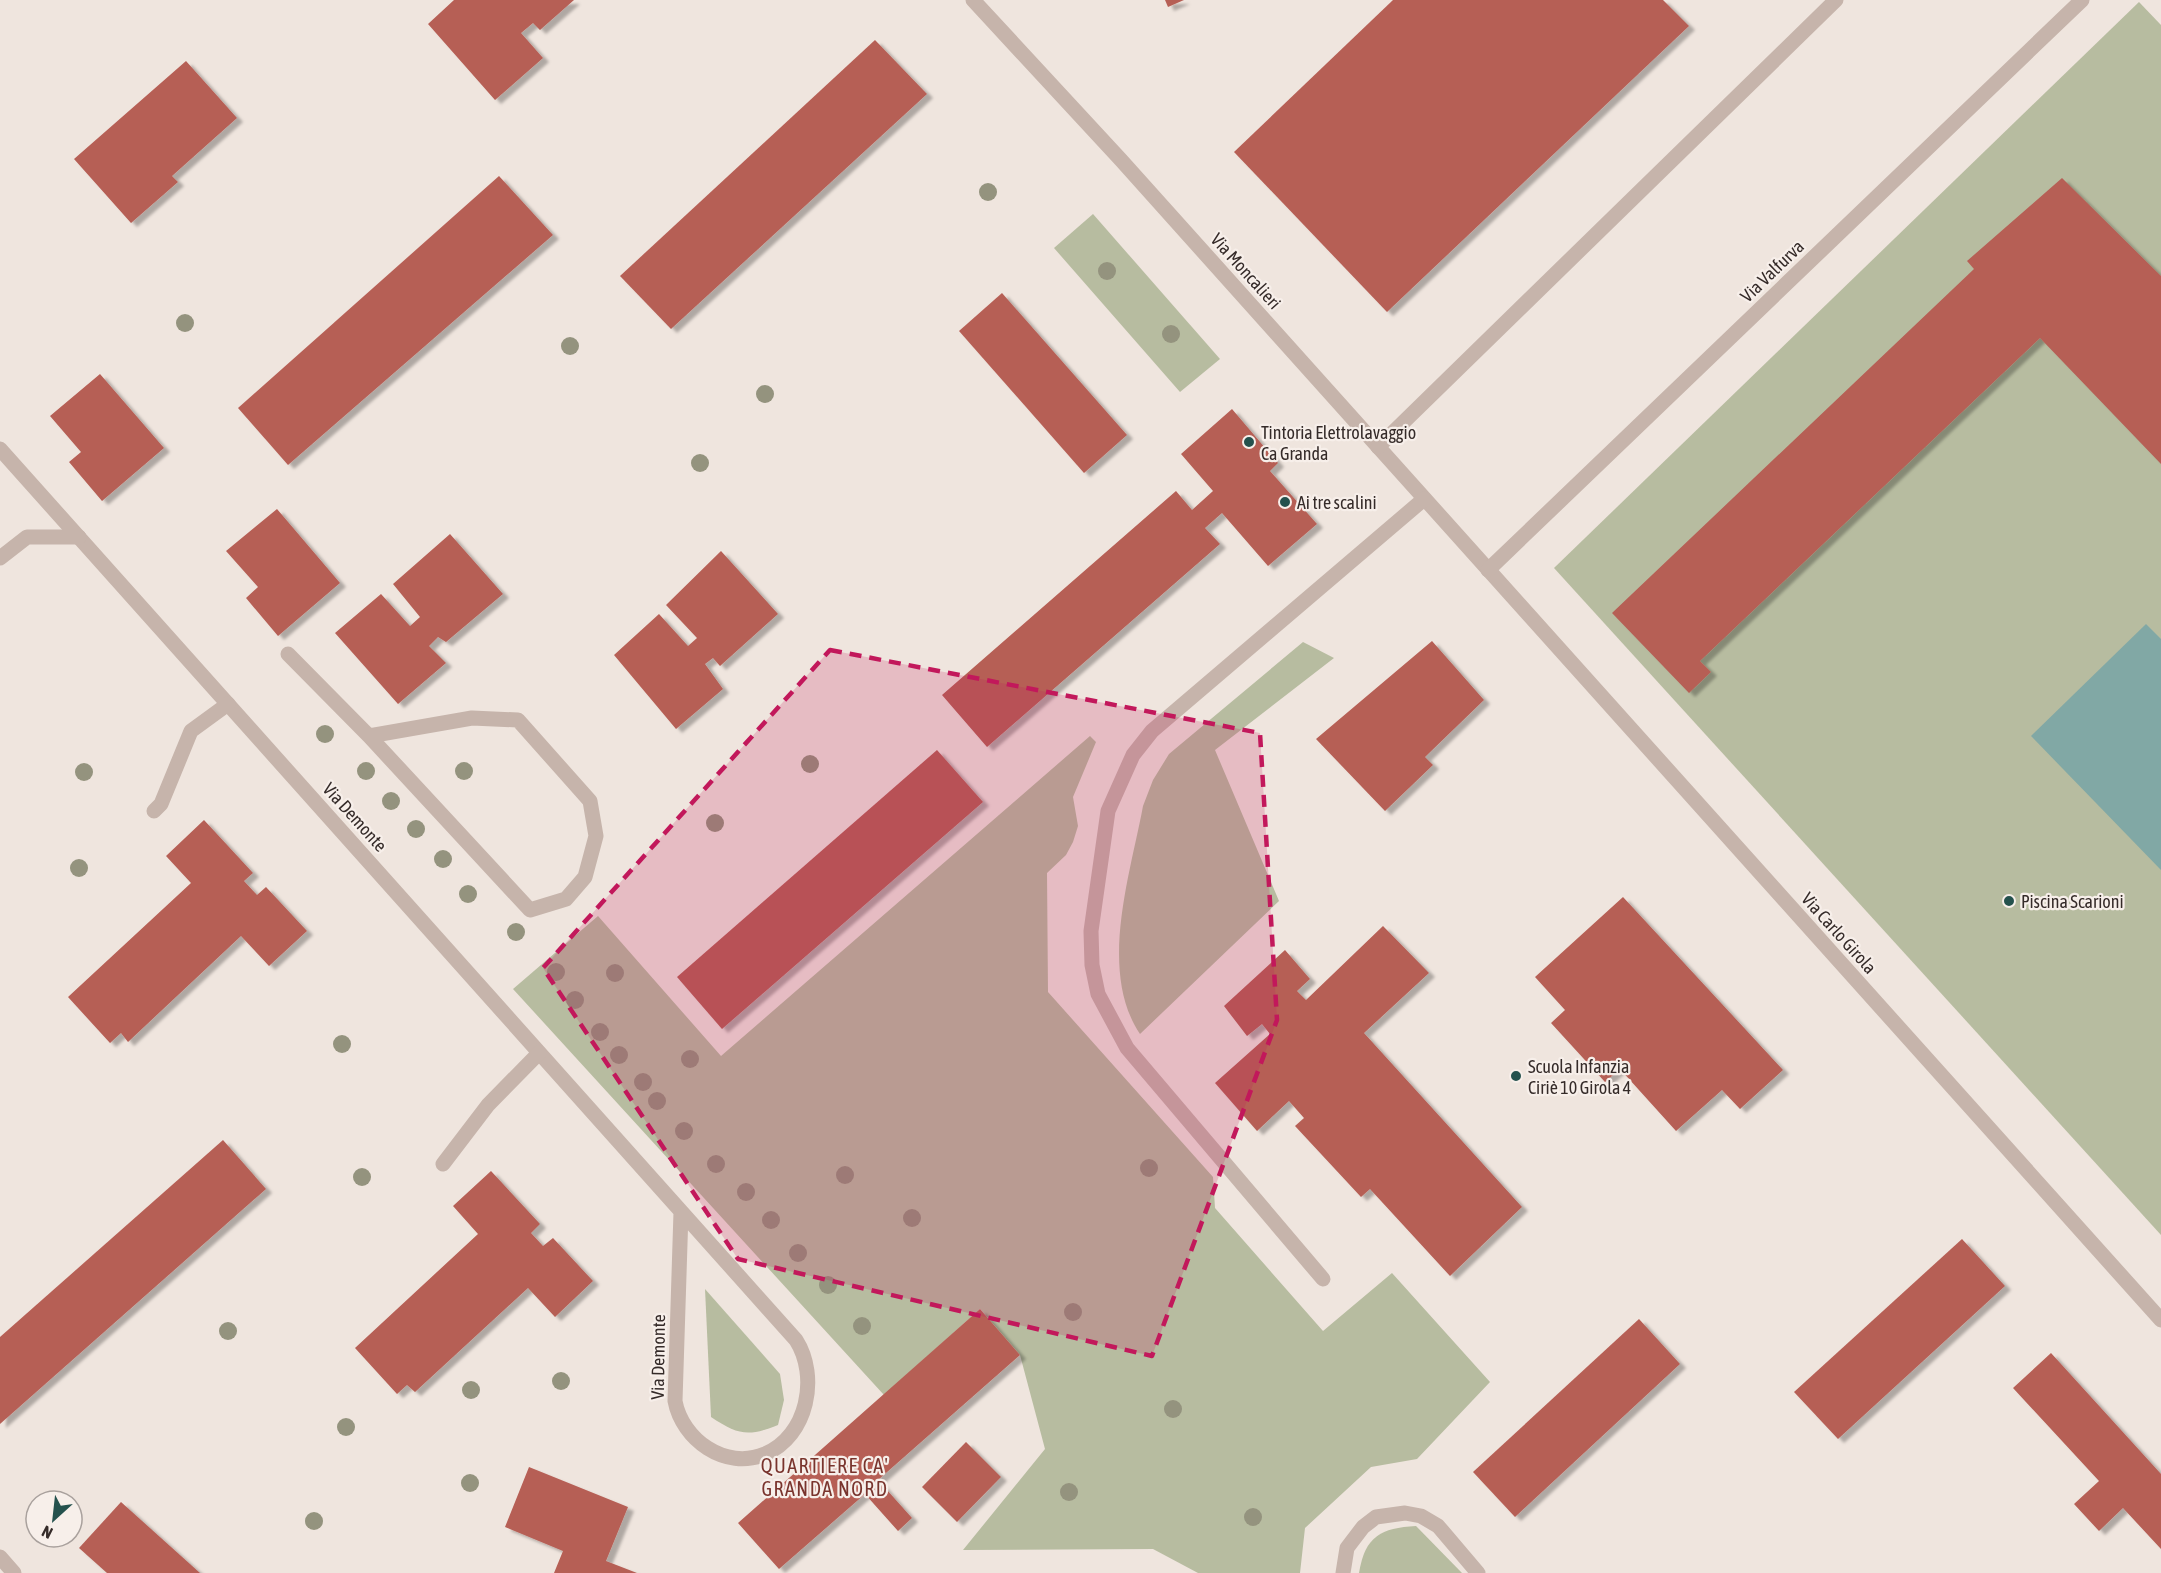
<svg xmlns="http://www.w3.org/2000/svg" width="2161" height="1573" font-family="'Asap Condensed',sans-serif">
<style>
.green{fill:#b7bca0}
.water{fill:#81a8a5}
.building{fill:#b65f55;filter:url(#shadow)}
.lines{fill:none;stroke-linecap:round;stroke-linejoin:round}
.minor{stroke:#c6b4ab;stroke-width:15}
.tree{fill:#94937e}
.marked{fill:#c2185b;fill-opacity:0.2;stroke:#c2185b;stroke-width:4.5;stroke-dasharray:12 8;stroke-linejoin:round}
.poi-dot{fill:#24514d;stroke:#f7efea;stroke-width:2}
.labels{text-anchor:middle;dominant-baseline:central;stroke-width:4.5;stroke-linejoin:round;paint-order:stroke}
.street-label{font-size:18px;fill:#352b29;stroke:#f7efea}
.poi-label{font-size:18px;fill:#352b29;stroke:#f7efea;text-anchor:start}
.neighbourhood-label{font-size:20px;letter-spacing:1.5px;fill:#79342d;stroke:#f7efea}
</style>
<defs>
<filter id="shadow"><feDropShadow dx="6" dy="4" stdDeviation="1.5" flood-color="#0004"/></filter>
</defs>
<rect width="100%" height="100%" fill="#efe5de"/>
<!-- green -->
<g class="green">
<path d="M2139,2l22,23v1210l-607,-667z"/>
<path d="M1093,214l127,145 -40,33 -126,-144z"/>
<path d="M1303,642l31,16 -119,92 64,151 -139,133c-42,-63 -10,-158 3,-228l10,-26 16,-26z"/>
<path d="M1090,736l6,6 -23,55 5,29 -5,16 -7,13 -19,18 1,119 165,185 2,31 108,123 69,-58 98,109 -73,77 -46,8 -66,61 -5,45h-102l-45,-24 -190,1 82,-101 -25,-94 -40,-46 -96,86 -371,-406 85,-73 123,140z"/>
<path d="M705,1289l75,85 4,26 -6,25c-30,12 -40,10 -67,-8z"/>
<path d="M1416,1526l46,47h-103c6,-37 22,-45 57,-47z"/>
</g>
<!-- water -->
<path class="water" d="M2146,624l15,15v231l-130,-134z"/>
<!-- building -->
<g class="building">
<path d="M454,0h120l-34,30 -7,-7 -12,10 22,25 -48,42 -67,-76z"/>
<path d="M1165,0h19l-16,7z"/>
<path d="M1393,0h270l26,26 -302,286 -153,-160z"/>
<path d="M875,40l52,54 -256,235 -51,-53z"/>
<path d="M186,61l51,57 -65,58 6,6 -47,41 -57,-64z"/>
<path d="M499,176l54,59 -265,230 -50,-57z"/>
<path d="M2062,178l99,98v188l-121,-126 -340,323 11,11 -22,21 -77,-80 362,-344 -7,-8z"/>
<path d="M1002,293l125,142 -43,38 -125,-142z"/>
<path d="M100,374l64,74 -62,53 -33,-39 12,-10 -31,-36z"/>
<path d="M1232,409l46,54 -8,8 47,53 -49,42 -46,-53 -17,15 15,16 -233,203 -45,-52 234,-204 16,19 21,-19 -32,-37z"/>
<path d="M277,509l63,74 -62,53 -32,-38 12,-11 -32,-36z"/>
<path d="M450,534l53,60 -57,48 -8,-5 -9,9 17,17 -48,41 -63,-71 46,-39 29,32 10,-9 -27,-33z"/>
<path d="M721,551l57,63 -58,52 -7,-8 -8,6 18,25 -47,40 -62,-74 45,-41 29,32 9,-8 -31,-33z"/>
<path d="M1432,641l52,59 -59,57 8,8 -48,46 -69,-72z"/>
<path d="M937,750l46,52 -261,227 -45,-52z"/>
<path d="M204,820l49,53 -9,8 13,14 9,-8 41,44 -38,35 -28,-30 -113,106 -7,-9 -11,10 -42,-46 123,-114 -25,-27z"/>
<path d="M1623,897l160,173 -43,39 -18,-19 -46,41 -56,-62 -15,13 -54,-59 14,-13 -30,-33z"/>
<path d="M1383,926l46,47 -65,60 158,174 -72,69 -80,-87 -9,8 -66,-71 9,-8 -15,-17 -32,30 -42,-48 55,-49 -8,-10 -15,12 -23,-30 61,-56 25,29 -13,12 9,9z"/>
<path d="M223,1140l43,49 -266,235v-87z"/>
<path d="M491,1171l49,53 -9,9 12,13 10,-8 40,43 -38,36 -27,-29 -113,104 -8,-7 -10,9 -42,-46 123,-114 -25,-28z"/>
<path d="M1962,1239l43,47 -167,153 -44,-47z"/>
<path d="M980,1309l40,46 -142,125 34,38 -14,13 -33,-37 -86,75 -41,-46z"/>
<path d="M1639,1319l41,45 -165,153 -42,-45z"/>
<path d="M2051,1353l110,121v75l-38,-41 -24,23 -25,-27 25,-23 -86,-93z"/>
<path d="M966,1442l35,35 -44,45 -35,-35z"/>
<path d="M529,1467l99,40 -22,54 31,12h-83l9,-22 -58,-24z"/>
<path d="M121,1502l79,71h-93l-28,-25z"/>
</g>
<g class="lines">
<!-- minor -->
<g class="minor">
<path d="M973,0l148,160 1040,1160"/>
<path d="M1378,447l458,-447"/>
<path d="M0,449l796,891c23,36 12,96 -31,114 -40,17 -83,-15 -90,-53l6,-189"/>
<path d="M0,558l27,-21h52"/>
<path d="M1488,570l594,-570"/>
<path d="M288,654l81,82 161,174 36,-11 19,-22 11,-41 -6,-35 -72,-81 -46,-2 -103,18"/>
<path d="M154,811l7,-7 30,-73 37,-27"/>
<path d="M443,1164l45,-59 51,-52"/>
<path d="M1323,1279l-196,-231 -29,-54 -6,-29 -1,-34 17,-120 25,-56 19,-24 272,-232"/>
<path d="M0,1557l14,16"/>
<path d="M1343,1573l4,-25 16,-21 13,-10 29,-4 16,3 17,10 40,47"/>
</g>
</g>
<!-- trees -->
<g class="tree">
<circle cx="988" cy="192" r="9"/>
<circle cx="1107" cy="271" r="9"/>
<circle cx="185" cy="323" r="9"/>
<circle cx="1171" cy="334" r="9"/>
<circle cx="570" cy="346" r="9"/>
<circle cx="765" cy="394" r="9"/>
<circle cx="700" cy="463" r="9"/>
<circle cx="325" cy="734" r="9"/>
<circle cx="810" cy="764" r="9"/>
<circle cx="366" cy="771" r="9"/>
<circle cx="464" cy="771" r="9"/>
<circle cx="84" cy="772" r="9"/>
<circle cx="391" cy="801" r="9"/>
<circle cx="715" cy="823" r="9"/>
<circle cx="416" cy="829" r="9"/>
<circle cx="443" cy="859" r="9"/>
<circle cx="79" cy="868" r="9"/>
<circle cx="468" cy="894" r="9"/>
<circle cx="516" cy="932" r="9"/>
<circle cx="556" cy="972" r="9"/>
<circle cx="615" cy="973" r="9"/>
<circle cx="575" cy="1000" r="9"/>
<circle cx="600" cy="1032" r="9"/>
<circle cx="342" cy="1044" r="9"/>
<circle cx="619" cy="1055" r="9"/>
<circle cx="690" cy="1059" r="9"/>
<circle cx="643" cy="1082" r="9"/>
<circle cx="657" cy="1101" r="9"/>
<circle cx="684" cy="1131" r="9"/>
<circle cx="716" cy="1164" r="9"/>
<circle cx="1149" cy="1168" r="9"/>
<circle cx="845" cy="1175" r="9"/>
<circle cx="362" cy="1177" r="9"/>
<circle cx="746" cy="1192" r="9"/>
<circle cx="912" cy="1218" r="9"/>
<circle cx="771" cy="1220" r="9"/>
<circle cx="798" cy="1253" r="9"/>
<circle cx="828" cy="1285" r="9"/>
<circle cx="1073" cy="1312" r="9"/>
<circle cx="862" cy="1326" r="9"/>
<circle cx="228" cy="1331" r="9"/>
<circle cx="561" cy="1381" r="9"/>
<circle cx="471" cy="1390" r="9"/>
<circle cx="1173" cy="1409" r="9"/>
<circle cx="346" cy="1427" r="9"/>
<circle cx="470" cy="1483" r="9"/>
<circle cx="1069" cy="1492" r="9"/>
<circle cx="1253" cy="1517" r="9"/>
<circle cx="314" cy="1521" r="9"/>
</g>
<!-- marked area -->
<path class="marked" d="M830,650l430,83 17,287 -125,336 -414,-97 -195,-291z"/>
<!-- markers -->
<g class="poi-dot">
<circle cx="1249" cy="442" r="6"/>
<circle cx="1285" cy="502" r="6"/>
<circle cx="2009" cy="901" r="6"/>
<circle cx="1516" cy="1076" r="6"/>
</g>
<g class="labels">
<!-- street labels -->
<g class="street-label">
<text transform="translate(1246 271) rotate(48)">Via Moncalieri</text>
<text transform="translate(1772 271) rotate(-44)">Via Valfurva</text>
<text transform="translate(355 817) rotate(48)">Via Demonte</text>
<text transform="translate(1839 933) rotate(48)">Via Carlo Girola</text>
<text transform="translate(658 1357) rotate(-89)">Via Demonte</text>
</g>
<!-- poi labels -->
<g class="poi-label">
<text x="1261" y="432">Tintoria Elettrolavaggio<tspan x="1261" dy="21">Ca Granda</tspan></text>
<text x="1297" y="502">Ai tre scalini</text>
<text x="2021" y="901">Piscina Scarioni</text>
<text x="1528" y="1066">Scuola Infanzia<tspan x="1528" dy="21">Ciriè 10 Girola 4</tspan></text>
</g>
<!-- neighbourhood labels -->
<g class="neighbourhood-label">
<text x="825" y="1465">QUARTIERE CA'<tspan x="825" dy="23">GRANDA NORD</tspan></text>
</g>
</g>
<!-- north arrow -->
<g transform="translate(54 1519) rotate(207)"><circle r="28" fill="#f7efea" stroke="#a9a19d" stroke-width="1.5"/>
<path d="M0-4.5L10 22L0 15L-10 22Z" fill="#24514d"/>
<text y="-9" font-size="16" font-weight="bold" text-anchor="middle" fill="#352b29">N</text>
</g>
</svg>
